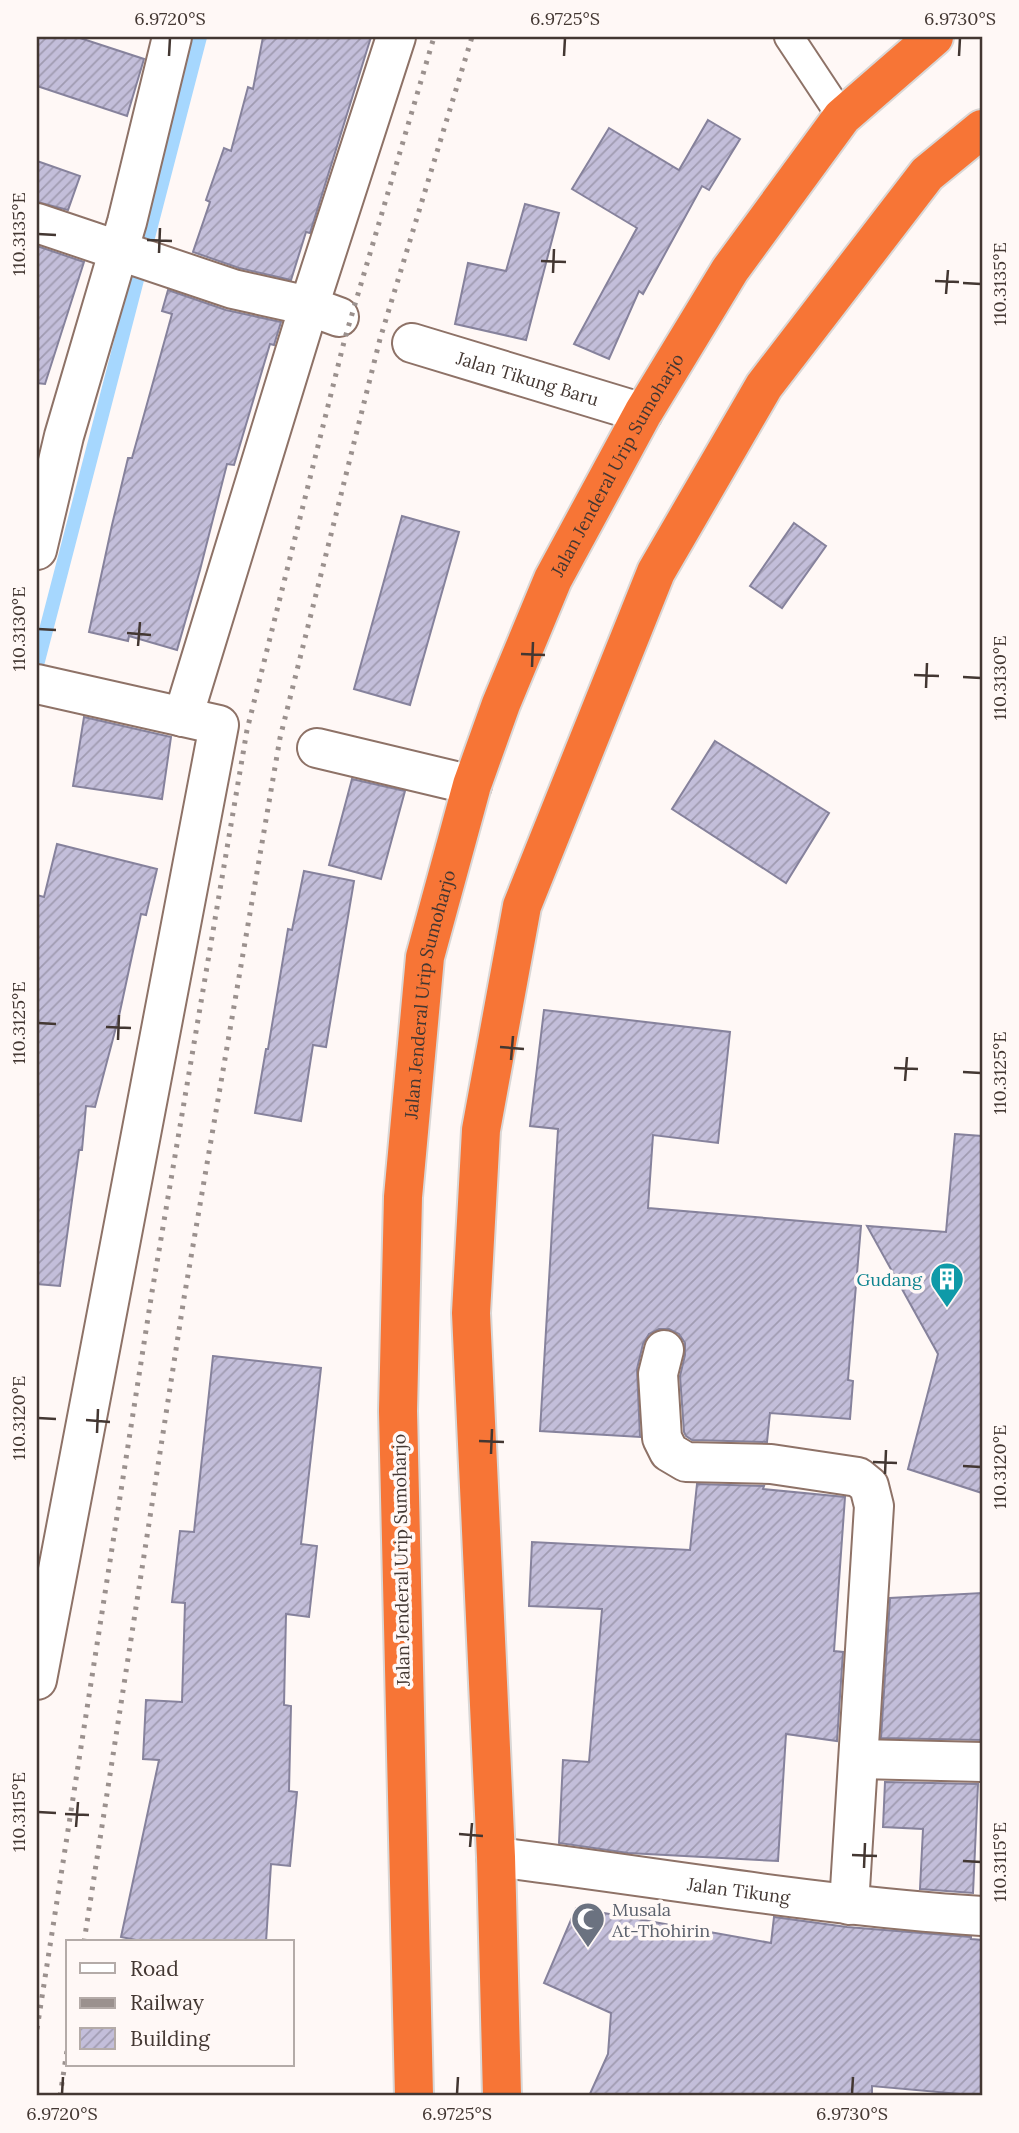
<svg xmlns="http://www.w3.org/2000/svg" width="1019" height="2133" font-family="Lora,serif">
<style>
.lines{fill:none;stroke-linecap:round;stroke-linejoin:round}
.stream{stroke:#a6d7fe;stroke-width:14}
.building{fill:url(#building-hatch);stroke:#86829c;stroke-width:2}
.lane-casing{stroke:#8e7267;stroke-width:32}
.street-casing{stroke:#8e7267;stroke-width:42}
.highway-casing{stroke:#d9d7d6;stroke-width:42}
.lane{stroke:#fff;stroke-width:28}
.street{stroke:#fff;stroke-width:38}
.highway{stroke:#f77536;stroke-width:38}
.rail{stroke:#9b918e;stroke-width:5;stroke-dasharray:3.5 7;stroke-linecap:butt}
.ticks{fill:none;stroke:#433732;stroke-width:2.5}
.labels{text-anchor:middle;dominant-baseline:central;stroke-width:7;stroke-linejoin:round;paint-order:stroke}
.street-label{font-size:18px;fill:#433732;stroke:#fff8f6}
.culture-label{font-size:18px;fill:#0d838f;stroke:#fff8f6;text-anchor:end}
.worship-label{font-size:18px;fill:#5b616d;stroke:#fff8f6;text-anchor:start}
.neatline{fill:none;stroke:#433732;stroke-width:2.5}
.ticks-label{font-size:18px;text-anchor:middle;fill:#433732}
</style>
<defs>
<pattern id="building-hatch" width="6" height="6" patternUnits="userSpaceOnUse" patternTransform="scale(1.75)"><rect width="6" height="6" fill="#c3beda"/><path d="M-1 1l2-2M0 6l6-6M5 7l2-2" fill="none" stroke="#a09bb1"/></pattern>
</defs>
<rect width="100%" height="100%" fill="#fff8f6"/>
<g class="lines">
<!-- stream -->
<path class="stream" d="M37,665l163,-628"/>
</g>
<!-- building -->
<g class="building">
<path d="M37,37h40l67,22 -17,57 -90,-30z"/>
<path d="M263,37h108l-61,196 -4,-1 -15,48 -52,-12 -46,-16 17,-50 -4,-2 18,-52 7,3 17,-64 5,2z"/>
<path d="M708,120l32,19 -31,51 -7,-4 -59,108 -4,-3 -30,68 -35,-15 63,-116 -65,-39 37,-61 70,42z"/>
<path d="M37,161l43,15 -12,34 -31,-8z"/>
<path d="M525,204l34,9 -33,127 -71,-16 13,-61 38,8z"/>
<path d="M37,246l47,16 -39,122 -8,-1z"/>
<path d="M168,290l58,20 55,12 -7,23 -4,-1 -36,121 -7,-1 -27,106 -23,80 -48,-14 -1,5 -39,-9 23,-107 16,-67h4l40,-144 -10,-3z"/>
<path d="M402,516l57,16 -49,173 -56,-16z"/>
<path d="M794,523l32,23 -44,62 -32,-22z"/>
<path d="M84,717l87,20 -9,62 -89,-13z"/>
<path d="M715,741l114,72 -43,70 -114,-74z"/>
<path d="M352,779l53,12 -24,88 -52,-14z"/>
<path d="M57,844l100,25 -11,46 -5,-1 -22,102 -24,91 -9,-1 -4,44h-3l-19,136 -23,-2v-389l7,2z"/>
<path d="M304,871l50,10 -28,166 -13,-2 -12,76 -46,-8 11,-64h2l20,-120 4,1z"/>
<path d="M544,1010l186,22 -12,111 -65,-8 -5,73 213,18 -13,154 5,1 -3,38 -80,-6 -3,29 -75,-2 -6,-4 -2,-4 -4,-56 5,-21v-12l-6,-9 -10,-5h-10l-10,5 -6,10 -6,25 3,68 -100,-6 18,-302 -28,-3z"/>
<path d="M955,1134l27,2v357l-74,-24 30,-115 -71,-128 79,6z"/>
<path d="M213,1356l108,12 -20,176 16,2 -8,71 -23,-3 -2,91 7,1 -2,85 8,1 -7,74 -19,-2 -5,78h-120l-25,-5 38,-177 -16,-1 3,-59 36,2 3,-99 -13,-1 8,-71 14,1z"/>
<path d="M697,1484l67,2 -1,3 82,8 -11,154 9,1 -6,89 -51,-7 -8,127 -150,-8 -69,-10 4,-83 26,2 13,-153 -73,-3 3,-64 158,8z"/>
<path d="M982,1593v147l-101,-2 9,-140z"/>
<path d="M885,1782l93,2 -5,109 -53,-4 3,-60 -40,-2z"/>
<path d="M576,1908l195,35 3,-26 73,10 124,10v2l11,1v156l-110,-10v10h-283l19,-42 3,-41 -67,-30z"/>
</g>
<g class="lines">
<!-- lane casing -->
<g class="lane-casing">
<path id="lane" d="M789,37l53,80"/>
</g>
<!-- street casing -->
<g class="street-casing">
<g id="street">
<path d="M37,223l196,66 76,17 30,11"/>
<path id="s1" d="M412,343l231,70"/>
<path d="M37,550l27,-114 63,-214 45,-185"/>
<path d="M37,684l182,41 -182,955"/>
<path d="M183,717l126,-411 87,-269"/>
<path d="M317,748l155,37"/>
<path d="M664,1350l-6,24 4,64 7,14 17,10 85,2 87,13 11,9 5,20 -25,399"/>
<path d="M859,1759l123,3"/>
<path id="s2" d="M496,1857c162,20 323,49 486,59"/>
</g>
</g>
<!-- highway casing -->
<g class="highway-casing">
<g id="highway">
<path id="s3" d="M414,2096l-16,-685 5,-214 22,-240 47,-172 29,-81 52,-125 90,-166 87,-143 112,-153 92,-80"/>
<path d="M502,2096l-6,-239 -25,-544 10,-183 41,-224 134,-334 108,-186 163,-212 55,-45"/>
</g>
</g>
<!-- lane -->
<use href="#lane" class="lane"/>
<!-- street -->
<use href="#street" class="street"/>
<!-- highway -->
<use href="#highway" class="highway"/>
<!-- rail -->
<g class="rail">
<path d="M84,1942l100,-644 96,-560 100,-399 92,-302"/>
<path d="M37,2029l115,-737 95,-562 98,-392 89,-301"/>
<path d="M60,2096l8,-52"/>
</g>
</g>
<!-- ticks -->
<path class="ticks" d="M169,56l1,-18M564,56l1,-18M959,56l1,-18M38,234l18,1M147,240l25,1M159,253l1,-25M541,261l25,1M553,273l1,-24M935,281l24,1M963,283l18,1M946,294l2,-24M38,629l18,1M127,633l24,2M138,646l2,-24M521,654l24,1M532,667l1,-25M914,675l25,1M963,677l18,1M926,688l1,-25M38,1023l18,1M106,1027l25,1M118,1040l1,-25M500,1047l24,2M511,1060l2,-24M894,1068l24,1M963,1072l18,1M905,1081l2,-24M38,1418l18,1M86,1420l24,2M97,1433l1,-24M479,1441l25,1M491,1454l1,-25M873,1462l24,1M963,1466l18,1M885,1474l1,-24M38,1812l18,1M65,1814l24,1M76,1827l2,-25M459,1834l24,2M470,1847l2,-24M852,1855l25,1M963,1861l18,1M864,1868l1,-25M62,2094l1,-17M457,2094l1,-17M852,2094l1,-17"/>
<!-- icons -->
<defs>
<g id="building-pin" transform="scale(1.75)"><path d="M0 17L-7.5 6A9.5 9.5 0 1 1 7.5 6Z" fill="#0f9aa8" stroke="#fff8f6"/><path d="M-4-6H4V6H1V3H-1V6H-4ZM-2.5-4.3h1.7v1.8h-1.7ZM.8-4.3h1.7v1.8H.8ZM-2.5-1h1.7V.8h-1.7ZM.8-1h1.7V.8H.8Z" fill="#fff"/></g>
<g id="mosque-pin" transform="scale(1.75)"><path d="M0 17L-7.5 6A9.5 9.5 0 1 1 7.5 6Z" fill="#6b7280" stroke="#fff8f6"/><path d="M3.5-4.9A6 6 0 1 0 3.5 4.9A5 5 0 1 1 3.5-4.9Z" fill="#fff"/></g>
</defs>
<g fill-rule="evenodd">
<use href="#building-pin" x="947" y="1279"/>
<use href="#mosque-pin" x="588" y="1919"/>
</g>
<g class="labels">
<!-- street labels -->
<g class="street-label">
<text stroke="none"><textPath href="#s1" startOffset="121">Jalan Tikung Baru</textPath></text>
<text stroke="none"><textPath href="#s3" startOffset="1671">Jalan Jenderal Urip Sumoharjo</textPath></text>
<text stroke="none"><textPath href="#s3" startOffset="1104">Jalan Jenderal Urip Sumoharjo</textPath></text>
<text transform="translate(401 1560) rotate(-91)">Jalan Jenderal Urip Sumoharjo</text>
<text stroke="none"><textPath href="#s2" startOffset="245">Jalan Tikung</textPath></text>
</g>
<!-- culture labels -->
<g class="culture-label">
<text x="922" y="1279">Gudang</text>
</g>
<!-- worship labels -->
<g class="worship-label">
<text x="612" y="1909">Musala<tspan x="612" dy="21">At-Thohirin</tspan></text>
</g>
</g>
<!-- border -->
<rect width="1019" height="2133" fill="none" stroke="#fff8f6" stroke-width="77"/>
<!-- legend -->
<rect x="66" y="1940" width="228" height="126" fill="#fff8f6" stroke="#b4aba8" stroke-width="2"/>
<rect x="80" y="1963" width="35" height="10" fill="#ffffff" stroke="#b4aba8" stroke-width="2"/>
<text x="130" y="1976" font-size="21" fill="#433732">Road</text>
<rect x="80" y="1998" width="35" height="10" fill="#9b918e" stroke="#b4aba8" stroke-width="2"/>
<text x="130" y="2010" font-size="21" fill="#433732">Railway</text>
<rect x="80" y="2028" width="35" height="21" fill="url(#building-hatch)" stroke="#b4aba8" stroke-width="2"/>
<text x="130" y="2046" font-size="21" fill="#433732">Building</text>
<rect x="38" y="38" width="943" height="2056" class="neatline"/>
<g class="ticks-label">
<text x="170" y="25">6.9720°S</text>
<text x="565" y="25">6.9725°S</text>
<text x="960" y="25">6.9730°S</text>
<text transform="translate(19 234) rotate(-90)" y="6">110.3135°E</text>
<text transform="translate(1000 284) rotate(-90)" y="6">110.3135°E</text>
<text transform="translate(19 629) rotate(-90)" y="6">110.3130°E</text>
<text transform="translate(1000 678) rotate(-90)" y="6">110.3130°E</text>
<text transform="translate(19 1023) rotate(-90)" y="6">110.3125°E</text>
<text transform="translate(1000 1073) rotate(-90)" y="6">110.3125°E</text>
<text transform="translate(19 1418) rotate(-90)" y="6">110.3120°E</text>
<text transform="translate(1000 1467) rotate(-90)" y="6">110.3120°E</text>
<text transform="translate(19 1812) rotate(-90)" y="6">110.3115°E</text>
<text transform="translate(1000 1862) rotate(-90)" y="6">110.3115°E</text>
<text x="62" y="2120">6.9720°S</text>
<text x="457" y="2120">6.9725°S</text>
<text x="852" y="2120">6.9730°S</text>
</g>
</svg>
